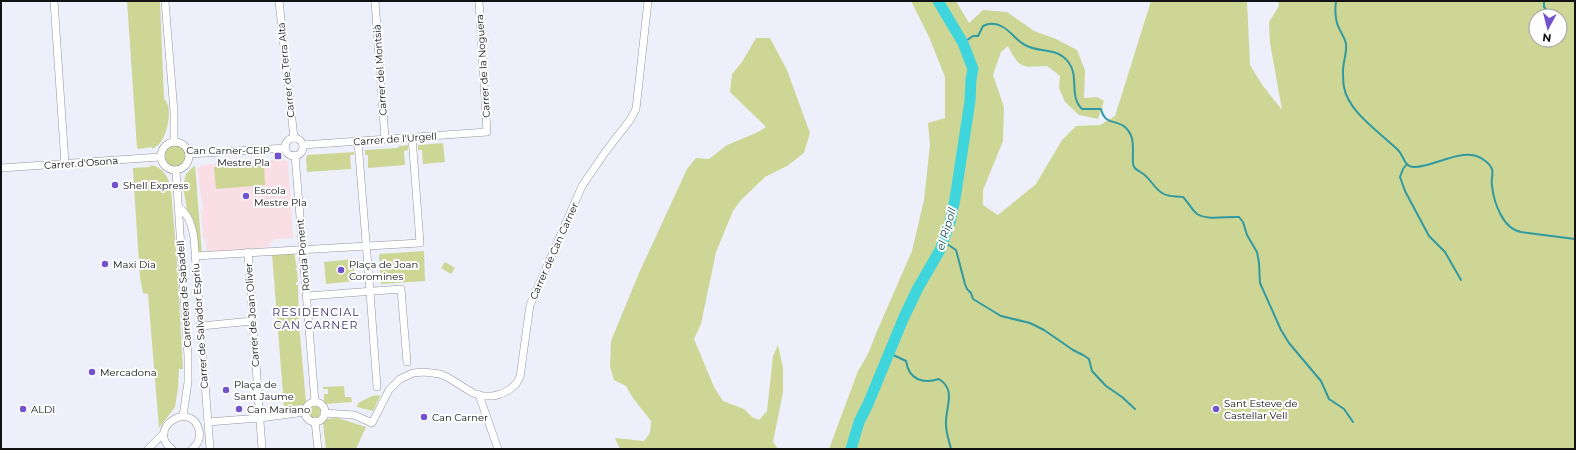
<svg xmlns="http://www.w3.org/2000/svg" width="1576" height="450" font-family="Montserrat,sans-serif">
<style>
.education{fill:#f9dfe5}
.green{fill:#ced696;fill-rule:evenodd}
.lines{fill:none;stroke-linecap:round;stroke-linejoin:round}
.stream{stroke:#319aa0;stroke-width:2}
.river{stroke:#3fd5dc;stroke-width:11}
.minor-casing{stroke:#92959e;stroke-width:8}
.minor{stroke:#fff;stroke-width:7}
.poi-dot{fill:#7253cd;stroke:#fefefe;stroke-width:1.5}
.labels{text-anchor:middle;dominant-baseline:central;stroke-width:4;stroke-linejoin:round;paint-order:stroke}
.street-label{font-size:10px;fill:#111215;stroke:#fefefe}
.poi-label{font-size:10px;fill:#111215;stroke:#fefefe;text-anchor:start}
.water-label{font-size:11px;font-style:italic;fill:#0b4c50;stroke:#fefefe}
.neighbourhood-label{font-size:11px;letter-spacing:1px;fill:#3b2e6a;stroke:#fefefe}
</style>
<rect width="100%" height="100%" fill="#edf0fa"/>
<!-- education -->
<path class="education" d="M285,159v2h3l5,77 -17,1 -7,5 2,3 -64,5 -2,-13h-2l-2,-28h2l-6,-43h3v-3z"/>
<!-- green -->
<g class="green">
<path d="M127,1h33l4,98c9,7 4,33 -2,41 -2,4 -6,7 -10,9v-2l-13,2 -2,-1z"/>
<path d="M911,1h45l13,22 14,-13 24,2 27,19 22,8 21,11 8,20 -1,28 13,-1 7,4 -6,18 -19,-4 -14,-13 -6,-14 1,-12 -13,-10c-24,1 -27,4 -39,-20l-7,6 -8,23 11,32 -1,34 -20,49v15l15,10 38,-31 26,-44 14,-14 24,-1 15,-9 36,-115h96l3,64 13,21 19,24 -12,-67 -1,-21 10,-16 -1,-5h297v448h-746l29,-78 10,-17 9,-23 35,-80 12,-51 6,-55 -2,-22 17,-5v-41l-16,-40zM1536,16h24v24h-24z"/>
<path d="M756,38h14l17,32 23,63 -6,20 -17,13 -22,11 -24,23 -8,11 -17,41 -15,72 -7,15 20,48 9,14 21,8 8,8 7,3 8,-9 6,-55 5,-11 5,23v24l-10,50 5,7h-158l-5,-11 29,3 6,-8 1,-12 -18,-23 -7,-12 -12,-6 -4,-13 1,-26 28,-68 48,-104 9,-11 13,1 18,-14 29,-12 10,-6 -36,-35 2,-18 10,-12z"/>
<path d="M443,143l2,19 -22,2 -1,-14h-4v-5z"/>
<path d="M408,145v5l-4,1 1,14 -37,3v-13h-3v-5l32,-2 3,-2z"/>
<circle cx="175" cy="156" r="11"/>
<path d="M354,152v3h-4l1,14 -44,3 -1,-13 1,-4z"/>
<path d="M264,163l1,22 -49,4 -2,-22z"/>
<path d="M151,165c12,2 18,13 20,24l6,73 6,107h-4l-1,19 -3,19 -16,21 -11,-134 -5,-1 -3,-15 -7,-107v-3l17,-1z"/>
<path d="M195,165l7,89 -4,1 -1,-22 -10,-23 -4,-24 3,-12z"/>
<path d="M424,251l1,30 -44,3 -2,-30z"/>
<path d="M294,253l3,15h-2l2,3 1,11h-2v3h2l1,39 7,78 -3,3 -19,2 -12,-153z"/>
<path d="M353,259l2,22 -29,3 -2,-22z"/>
<path d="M445,262l10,6 -4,6 -10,-6z"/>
<path d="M344,386l1,11h6l1,5 -26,2 -2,-2v-8h4v-5h-5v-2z"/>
<path d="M379,395l1,1 -7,15 -16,-4 1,-4 14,-7z"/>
<circle cx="315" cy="412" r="6"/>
<path d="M338,418l28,9 -10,22h-30l-3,-26 4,-4z"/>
</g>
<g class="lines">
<!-- stream -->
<g class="stream">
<path d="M1336,1c-1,8 -1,19 3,27 2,5 6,10 7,16 1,9 -3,18 -3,27 0,5 0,11 1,16 4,25 37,46 54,63 6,6 6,17 16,17 22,0 50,-22 70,-7 14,10 6,15 8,26 2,17 11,43 29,46l54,7"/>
<path d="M1544,1v6l8,9"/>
<path d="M1560,28l2,11"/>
<path d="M963,43l10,-7h5l5,-10c6,-3 13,-3 20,1 9,5 14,15 24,19 15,7 31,1 42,17 10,13 0,34 13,46h19c4,17 16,10 25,19 10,10 6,22 7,35 0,6 5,7 9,10 8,5 12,15 20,20 6,4 13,3 21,4 5,5 9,13 14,17 12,7 29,2 42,3l4,5 4,13 10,17 2,11 1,20 21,47 8,13 32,38 8,18 15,10 9,13"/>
<path d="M1407,164l-4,5 -3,8 5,14 24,45 16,16 16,28"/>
<path d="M944,242l12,8 9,34 2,5 4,4 2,6 28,17 29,7 14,7 29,20 10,5 6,4 3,12 14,15 16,11 13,12"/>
<path d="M889,353l17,8c3,19 17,23 33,18 18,11 6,29 7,45 0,9 3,17 5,25"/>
</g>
<!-- river -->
<path class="river" d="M851,449l8,-27 9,-18 36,-87 14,-29 22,-38 10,-28 5,-23 15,-98 1,-22 2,-10 -10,-26 -25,-42"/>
<!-- minor casing -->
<g class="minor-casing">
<g id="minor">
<path d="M54,1l11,163"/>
<path d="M165,1l9,111v30"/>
<path d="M279,1l15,137"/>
<path d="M375,1l10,138"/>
<circle cx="294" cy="147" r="9"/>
<circle cx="175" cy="156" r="14"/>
<path d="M358,142l12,150 7,95"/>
<path d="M303,145l184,-13 -8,-131"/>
<path d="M189,154l97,-6"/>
<path d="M295,155l20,247"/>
<path d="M1,168l159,-11"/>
<path d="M176,171l12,185v26l-5,34"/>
<path d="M179,207c10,8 13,19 15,31l16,211"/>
<path d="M248,252l14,197"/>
<path d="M195,256l225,-13 -8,-106"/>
<path d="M307,296l94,-7 6,73"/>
<path d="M201,326l51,-5"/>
<path d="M479,395l19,54"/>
<circle cx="315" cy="412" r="10"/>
<path d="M324,413l30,2 18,8 17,-33 11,-11 13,-6 11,-1 16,2 7,3 26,16 10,3h10l8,-2 8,-4 7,-6 4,-7 10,-72 52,-119 24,-35 24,-31 6,-11 12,-108"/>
<path d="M315,421l3,28"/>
<path d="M208,422l52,-4 45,-6"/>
<path d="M148,449l16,-16"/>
<path d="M172,449c-27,-20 19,-50 27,-19 2,8 -1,14 -7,19"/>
</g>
</g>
<!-- minor -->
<use href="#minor" class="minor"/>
</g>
<!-- markers -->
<g class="poi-dot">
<rect x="274" y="152" width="8" height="8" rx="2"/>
<circle cx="115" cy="185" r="4"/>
<circle cx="246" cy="196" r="4"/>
<circle cx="105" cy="264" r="4"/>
<circle cx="341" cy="270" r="4"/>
<circle cx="92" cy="372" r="4"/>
<circle cx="226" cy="390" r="4"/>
<circle cx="23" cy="409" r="4"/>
<circle cx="239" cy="409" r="4"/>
<circle cx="1216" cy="409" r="4"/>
<circle cx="424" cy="417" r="4"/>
</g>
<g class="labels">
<!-- street labels -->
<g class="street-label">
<text transform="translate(483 66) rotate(-94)">Carrer de la Noguera</text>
<text transform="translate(286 70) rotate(-96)">Carrer de Terra Alta</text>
<text transform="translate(380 70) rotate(-94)">Carrer del Montsià</text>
<text transform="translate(395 139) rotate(-4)">Carrer de l'Urgell</text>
<text transform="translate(81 163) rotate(-4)">Carrer d'Osona</text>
<text transform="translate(554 251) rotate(-66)">Carrer de Can Carner</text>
<text transform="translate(303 255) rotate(-95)">Ronda Ponent</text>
<text transform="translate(184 294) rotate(-94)">Carretera de Sabadell</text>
<text transform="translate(252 315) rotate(-94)">Carrer de Joan Oliver</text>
<text transform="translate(200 326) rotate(-94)">Carrer de Salvador Espriu</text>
</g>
<!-- poi labels -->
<g class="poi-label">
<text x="270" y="150" text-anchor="end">Can Carner-CEIP<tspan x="270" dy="12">Mestre Pla</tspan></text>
<text x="123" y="185">Shell Express</text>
<text x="254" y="190">Escola<tspan x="254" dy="12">Mestre Pla</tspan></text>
<text x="113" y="264">Maxi Dia</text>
<text x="349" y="264">Plaça de Joan<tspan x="349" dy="12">Coromines</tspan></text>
<text x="100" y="372">Mercadona</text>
<text x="234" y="384">Plaça de<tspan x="234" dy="12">Sant Jaume</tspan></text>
<text x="1224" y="403">Sant Esteve de<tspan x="1224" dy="12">Castellar Vell</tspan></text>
<text x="31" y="409">ALDI</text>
<text x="247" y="409">Can Mariano</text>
<text x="432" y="417">Can Carner</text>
</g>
<!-- water labels -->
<g class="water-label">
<text transform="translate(946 229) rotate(-73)">el Ripoll</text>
</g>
<!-- neighbourhood labels -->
<g class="neighbourhood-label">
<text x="316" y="312">RESIDENCIAL<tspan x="316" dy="13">CAN CARNER</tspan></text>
</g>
</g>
<!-- border -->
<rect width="1576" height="450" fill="none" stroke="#111215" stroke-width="4"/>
<!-- north arrow -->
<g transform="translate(1548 28) rotate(187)"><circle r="19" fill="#fefefe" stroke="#9fa0a1"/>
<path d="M0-3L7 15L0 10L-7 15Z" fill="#7253cd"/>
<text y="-6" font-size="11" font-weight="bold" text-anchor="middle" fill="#111215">N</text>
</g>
</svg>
